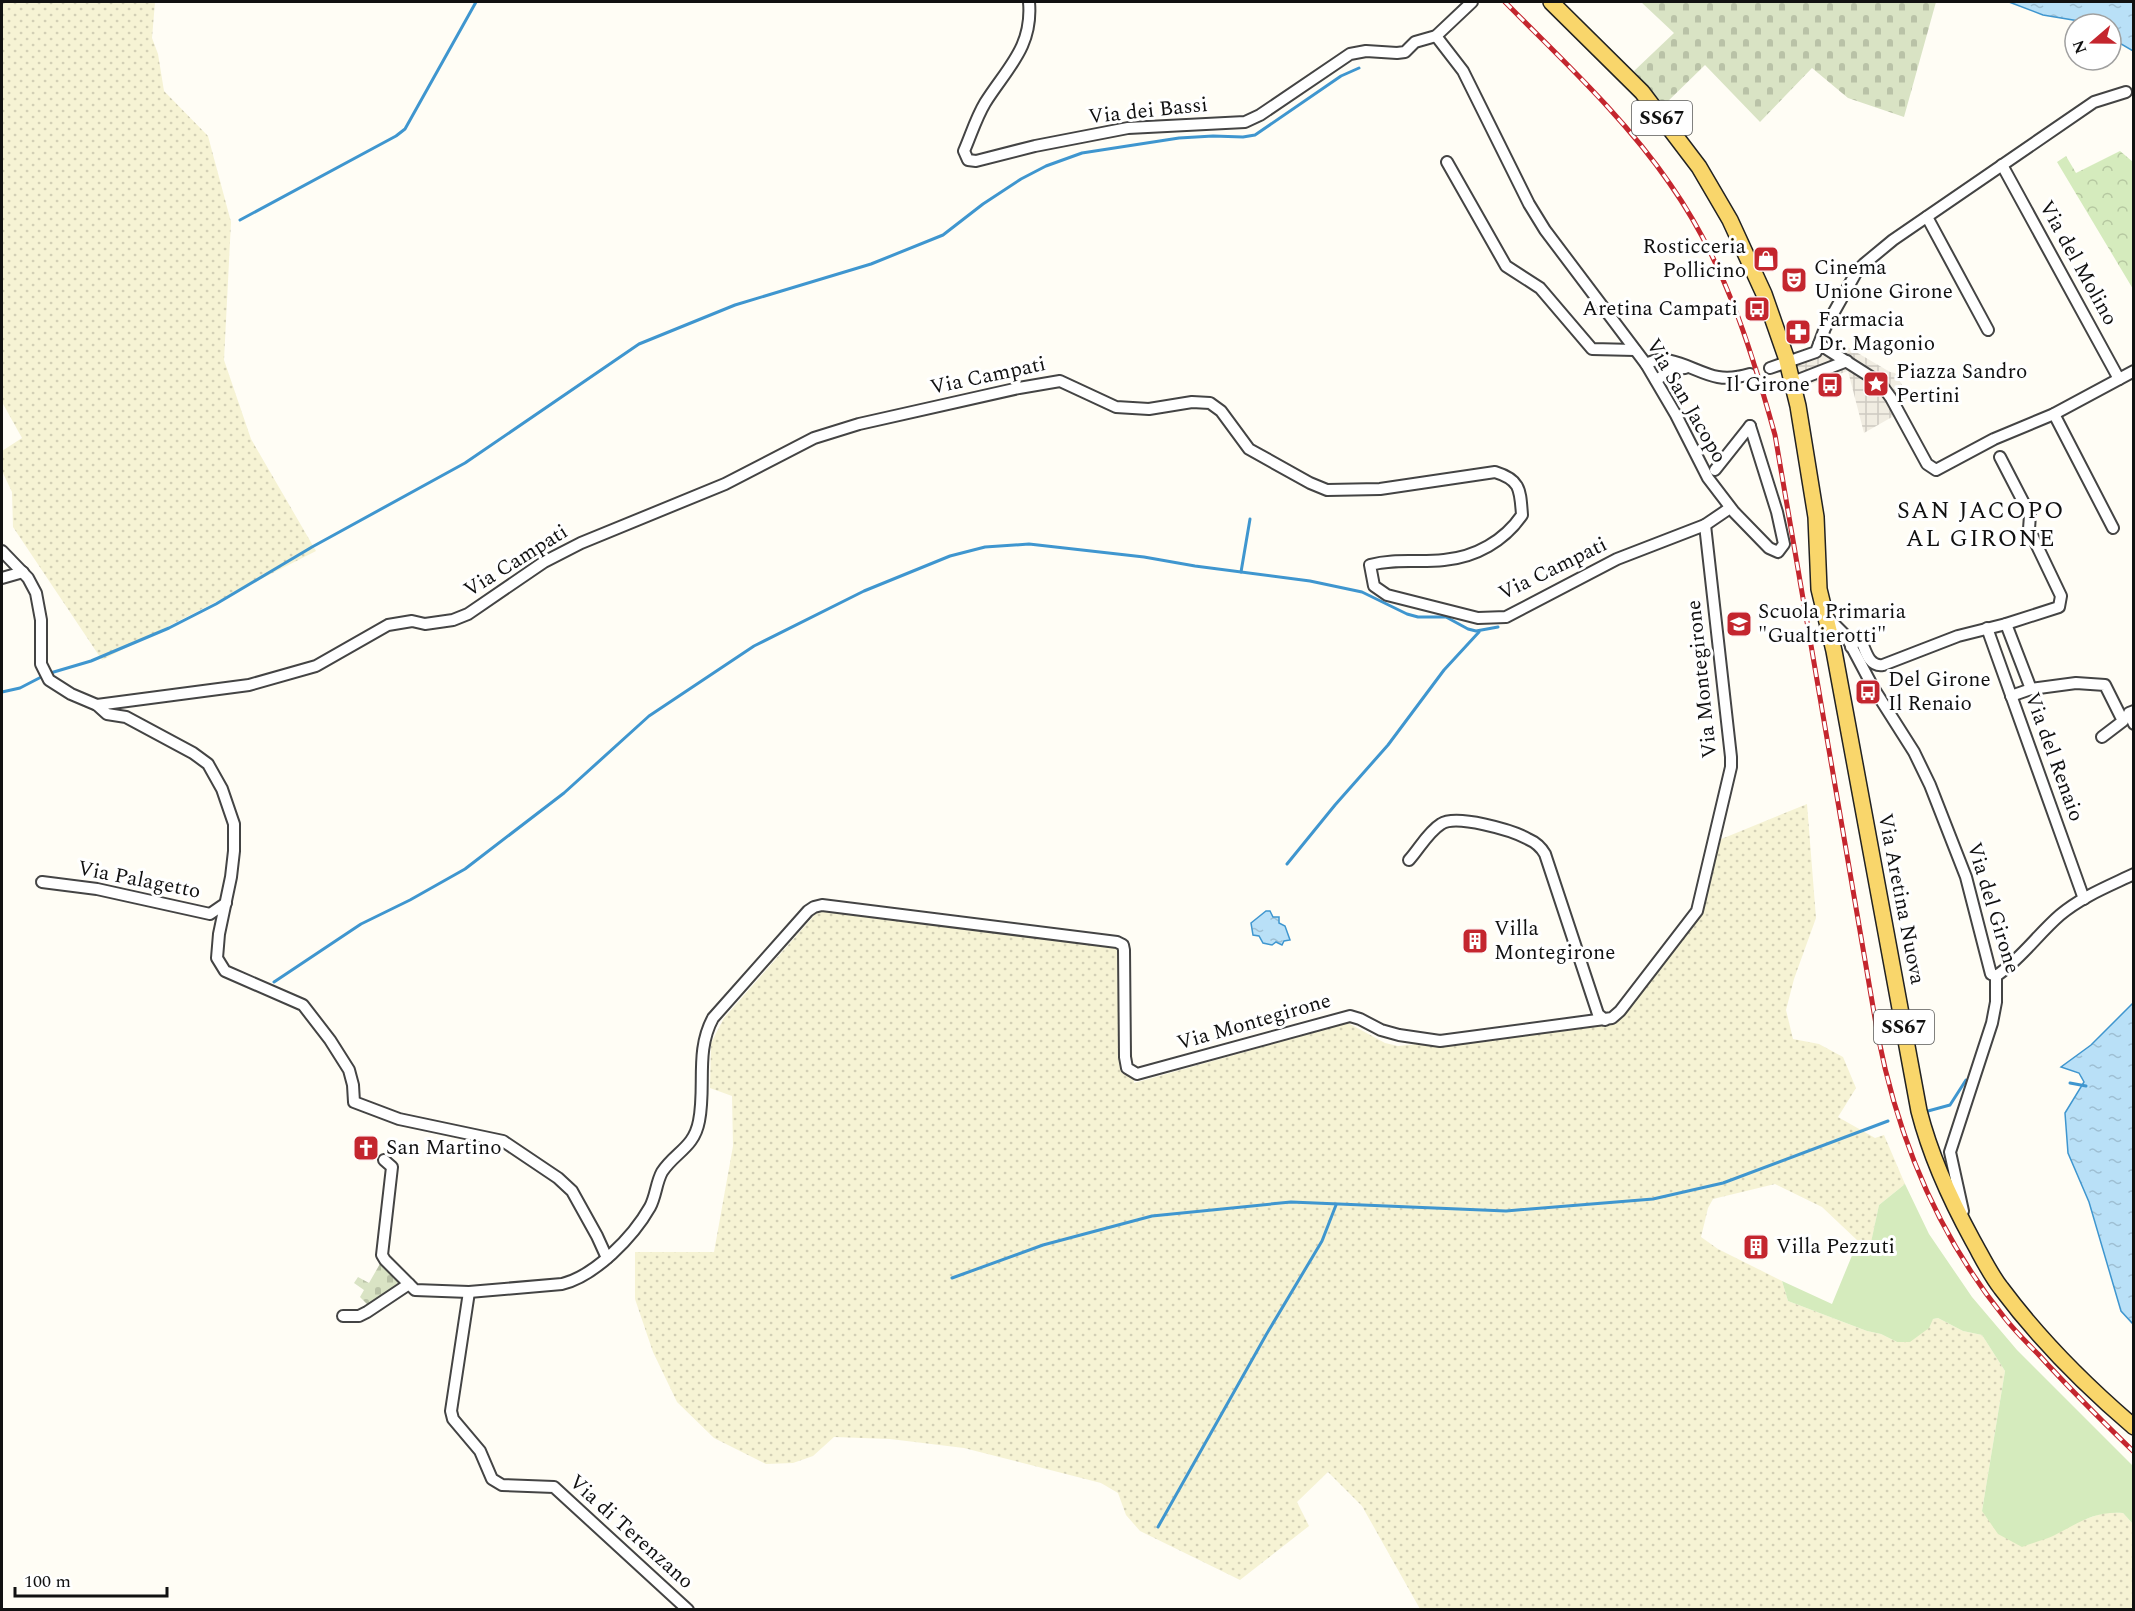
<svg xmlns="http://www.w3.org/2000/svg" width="2135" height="1611" font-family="Spectral,serif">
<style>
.farmland{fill:url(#farmland-dots)}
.grass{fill:#d5ebbd}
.cemetery{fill:url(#cemetery-stones)}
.park{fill:url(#park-crowns)}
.plaza{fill:url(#plaza-grid)}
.water{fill:url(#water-ripples);stroke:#3f96cf;stroke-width:1.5}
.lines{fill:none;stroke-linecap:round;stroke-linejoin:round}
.stream{stroke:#3f96cf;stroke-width:3}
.street-tunnel{stroke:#dbdad3;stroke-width:10;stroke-dasharray:10 5;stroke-linecap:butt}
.street-casing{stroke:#444;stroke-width:14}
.primary-casing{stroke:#222;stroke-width:18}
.street{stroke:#fff;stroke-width:10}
.primary{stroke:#f9d66b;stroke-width:15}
.rail-casing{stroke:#c4262e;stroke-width:5}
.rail{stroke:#fff;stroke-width:3;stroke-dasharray:9;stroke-linecap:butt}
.labels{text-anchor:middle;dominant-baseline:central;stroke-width:6;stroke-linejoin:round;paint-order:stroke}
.shield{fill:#fff;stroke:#585858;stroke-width:1.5}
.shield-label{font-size:20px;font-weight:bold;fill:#111}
.street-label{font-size:21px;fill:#111;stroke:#fff}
.poi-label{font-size:21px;fill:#111;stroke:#fff;text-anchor:start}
.quarter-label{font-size:24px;letter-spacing:1.5px;fill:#111;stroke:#fff}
</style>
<defs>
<pattern id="farmland-dots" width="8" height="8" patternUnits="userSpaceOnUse" patternTransform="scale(1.5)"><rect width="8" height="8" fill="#f6f3d4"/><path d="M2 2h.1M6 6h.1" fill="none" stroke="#d2cfb5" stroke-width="1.8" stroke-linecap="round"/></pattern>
<pattern id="cemetery-stones" width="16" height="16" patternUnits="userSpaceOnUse" patternTransform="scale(1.5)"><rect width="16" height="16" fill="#d9e3c4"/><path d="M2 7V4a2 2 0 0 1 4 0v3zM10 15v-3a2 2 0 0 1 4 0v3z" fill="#b9c2a7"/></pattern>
<pattern id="park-crowns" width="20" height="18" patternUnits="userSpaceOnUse" patternTransform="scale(1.5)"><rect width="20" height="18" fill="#d5ebbd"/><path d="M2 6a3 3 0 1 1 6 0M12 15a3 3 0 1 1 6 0" fill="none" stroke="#b6c8a1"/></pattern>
<pattern id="plaza-grid" width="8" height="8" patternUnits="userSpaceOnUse" patternTransform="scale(1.5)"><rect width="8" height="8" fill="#f1ede2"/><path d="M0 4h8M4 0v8" fill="none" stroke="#cecac1"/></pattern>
<pattern id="water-ripples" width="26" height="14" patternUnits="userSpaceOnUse" patternTransform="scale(1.5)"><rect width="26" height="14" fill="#b9e0f7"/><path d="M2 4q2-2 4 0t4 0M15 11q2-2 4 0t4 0" fill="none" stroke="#9ebfd3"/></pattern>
</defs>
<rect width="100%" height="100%" fill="#fffdf5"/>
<!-- farmland -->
<g class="farmland">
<path d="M2,2h153l-3,36 6,16 6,37 44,45 23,86 -7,138 27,79 65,112 -214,109 -89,-133 -1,-35 -10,-21v-20l20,-13 -20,-36z"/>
<path d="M1807,804l9,114 -22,61 -8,31 7,29 26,5 24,13 13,31 -18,29 37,21 9,-3 21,49 -26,21 -9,43 -12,-7 -36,-34 -47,-23 -62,15 -5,9 -7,29 17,12 64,32 6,20 79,30 14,3 16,8 36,-23 5,-1 25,13 19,4 23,36 -23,140 101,9 23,-8 17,1 10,11v85h-713l-58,-103 -34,-34 -31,30 12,24 -69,54 -100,-49 -14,-16 -8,-22 -17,-10 -137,-35 -74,-9 -56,-2 -21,19 -20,7 -27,1 -52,-26 -37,-36 -24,-50 -18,-53v-47h79l19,-106 -1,-50 -22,-8 1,-45 13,-25 95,-108 165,19 141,10 9,144 214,-60 37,20 13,3 213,-21 93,-121 15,-64z"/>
</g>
<!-- grass -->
<path class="grass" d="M1905,1184l24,50 43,63 45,53 116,116v58l-10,-11c-30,-2 -44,10 -70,23 -9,4 -21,7 -31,11l-24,-13 -16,-23 23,-140 -23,-36 -19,-4 -25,-13 -5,1 -4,9 -19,14h-13l-16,-8 -14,-3 -79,-30 -6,-20 50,23 26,-63 12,6 9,-42z"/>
<!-- cemetery -->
<g class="cemetery">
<path d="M1641,2h295l-32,115 -56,-19 -36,-30 -52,54 -55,-57 -41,40 -30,-34 40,-38z"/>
<path d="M381,1262l22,19 -34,25 -9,-9 4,-7 -10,-7 4,-6 11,6z"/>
</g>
<!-- park -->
<path class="park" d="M2120,151l13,11v127l-76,-127 9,-6 10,17z"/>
<!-- plaza -->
<path class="plaza" d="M1822,332l68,40 5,1 14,24 -14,9 4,7 -35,20 -16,-62 -54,19 -8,-33 26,-8z"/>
<!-- water -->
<g class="water">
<path d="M2009,2h124v49l-22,-13v-14h-27l-5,-3 -36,-6z"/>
<path d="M1266,911h4l3,6h6v6l6,3 5,14 -6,1 -2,4 -6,-3 -4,3 -9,-2 -4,-7 -6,-1 -2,-12z"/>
<path d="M2133,1003v321l-12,-13 -32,-109 -21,-49 -3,-40 19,-31 -5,-9 -18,-6 30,-22z"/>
</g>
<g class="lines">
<!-- stream -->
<g class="stream">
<path d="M240,220l156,-84 9,-7 71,-127"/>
<path d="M1241,572l9,-53"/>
<path d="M2,692l18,-4 27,-14 44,-13 78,-33 47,-24 96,-57 153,-84 174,-119 96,-39 136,-41 72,-29 40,-31 38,-25 25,-13 36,-13 97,-15 34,-2 30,1 12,-2 86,-59 18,-8"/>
<path d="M1287,864l48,-59 53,-60 56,-75 35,-38"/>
<path d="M274,982l87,-58 49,-24 55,-31 99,-76 85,-77 105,-70 110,-55 86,-35 35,-9 44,-3 115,13 51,9 115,15 52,11 45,22 11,3h28l22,12 8,2 22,-4"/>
<path d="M2070,1083l16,3"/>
<path d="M1928,1111l22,-6 16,-25"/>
<path d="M952,1278l91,-33 109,-29 139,-14 215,9 147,-12 70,-16 165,-62"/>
<path d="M1158,1527l108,-192 56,-94 14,-36"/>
</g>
<!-- street-tunnel -->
<path class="street-tunnel" d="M1750,374l20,-6"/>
<!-- street casing -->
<g class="street-casing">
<g id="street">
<path d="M1029,2c4,45 -22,66 -44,101 -9,15 -14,32 -21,48l4,9 8,1 59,-15 93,-18 117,-6 15,-7 90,-61 16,-3 31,2 8,-1 10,-10 21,-6 36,-34"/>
<path d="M1436,36l27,35 66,133 16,26 101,134 30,51 32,63 26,34 35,36 9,4 6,-8 -7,-32 -27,-86"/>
<path d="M1447,162l59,104 34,22 52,61 43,1"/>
<path d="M2002,165l117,214"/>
<path d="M1927,217l61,113"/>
<path d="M1819,344l55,35 9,8 8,11 36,66 9,6 58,-31 60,-25 80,-43"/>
<path d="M1646,364c23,-13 49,9 72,13 11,2 22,0 32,-3"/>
<path d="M1770,368l46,-16 9,-24 32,-57 7,-7 29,-24 201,-138 32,-10"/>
<path d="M1656,380l18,-11 11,-1"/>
<path d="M1793,382l54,-21"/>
<path d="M2054,414l59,114"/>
<path d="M1715,470l35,-44"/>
<path d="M2,551l26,27 8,15 5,27v44l8,16 22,14 26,11 10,9 19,3 67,36 15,11 14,25 12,35v27l-3,26 -12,57 -2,24 8,13 78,34 27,35 19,30 4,15 1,17 45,17 104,22 55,37 14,13 25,45 10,22"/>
<path d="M2,578l21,-6"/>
<path d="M1827,617l19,19 28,53 40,63 16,33 36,92 25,97 5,2v26l-4,21 -42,129 13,59"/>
<path d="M2006,624l25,65 -20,7"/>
<path d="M1987,628l97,271"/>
<path d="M1851,647l5,-6 5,-1c5,12 8,27 22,25l75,-29 48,-12 53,-17 2,-11 -32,-67 1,-14 -30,-58"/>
<path d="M2031,689l45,-6 29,2 18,36 -21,16"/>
<path d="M97,705l152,-20 67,-19 72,-41 24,-4 13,3 28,-4 15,-6 76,-52 37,-19 144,-59 89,-46 45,-14 160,-36 41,-7 56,26 33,2 43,-7 18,1 11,8 28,38 61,34 17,7 53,-1 115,-17c26,8 25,18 27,43 -18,26 -46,42 -78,45 -25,3 -49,-2 -74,5l4,21 13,9 91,23 28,-1 111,-58 88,-34 25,-17"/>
<path d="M2134,711l-5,2 5,11"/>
<path d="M1409,860c10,-11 19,-28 32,-36 15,-10 71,6 87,15 7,3 13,8 17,15l53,160 7,6"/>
<path d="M42,882l55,7 113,25 16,-11"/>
<path d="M1996,976c24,-16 42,-42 64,-61 21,-18 49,-29 74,-41"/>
<path d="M384,1160l8,7 -10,88 3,5 30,30 54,2 93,-8c33,-8 71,-47 88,-77 6,-11 6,-24 12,-35 13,-20 32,-24 37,-51 7,-35 -4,-70 14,-103l95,-107 6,-4 8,-2 295,37 6,3 1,5 1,107 2,11 10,6 213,-58 10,3 21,11 18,5 41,6 172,-23 8,-7 77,-100 34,-144v-10l-26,-232"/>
<path d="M469,1292l-18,119 2,8 27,32 12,28 10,6 52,2 134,123"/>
<path d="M343,1316h16l8,-4 42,-28"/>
</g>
</g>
<!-- primary casing -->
<g class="primary-casing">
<path id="primary" d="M1551,2l91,90 57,75 31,53 34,74 22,63 12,49 18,111 3,72 15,62 85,460c12,47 31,88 54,130 9,16 17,33 28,47 38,51 85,98 133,139"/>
</g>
<!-- street -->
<use href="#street" class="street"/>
<!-- primary -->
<use href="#primary" class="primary"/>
<!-- rail casing -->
<g class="rail-casing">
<path id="rail" d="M1505,2c57,58 119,115 165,182 54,77 80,161 105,251l103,601c20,102 60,199 126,281 10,13 22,25 34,37 31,34 63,66 96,98"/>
</g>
<!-- rail -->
<use href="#rail" class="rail"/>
</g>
<!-- icons -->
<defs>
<g id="shop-square" transform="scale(1.35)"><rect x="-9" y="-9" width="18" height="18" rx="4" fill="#c4262e" stroke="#fff"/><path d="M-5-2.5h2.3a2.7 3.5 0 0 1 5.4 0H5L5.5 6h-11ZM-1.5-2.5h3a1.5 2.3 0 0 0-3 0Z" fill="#fff"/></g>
<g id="theatre-square" transform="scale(1.35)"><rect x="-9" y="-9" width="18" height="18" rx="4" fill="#c4262e" stroke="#fff"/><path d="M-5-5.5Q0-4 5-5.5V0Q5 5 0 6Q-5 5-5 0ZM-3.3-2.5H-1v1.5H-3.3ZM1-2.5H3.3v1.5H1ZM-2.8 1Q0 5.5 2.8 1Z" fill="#fff"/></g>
<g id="bus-square" transform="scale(1.35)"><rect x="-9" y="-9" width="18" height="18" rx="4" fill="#c4262e" stroke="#fff"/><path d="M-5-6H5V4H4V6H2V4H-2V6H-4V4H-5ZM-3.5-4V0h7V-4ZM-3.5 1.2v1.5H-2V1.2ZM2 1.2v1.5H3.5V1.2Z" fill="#fff"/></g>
<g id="pharmacy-square" transform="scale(1.35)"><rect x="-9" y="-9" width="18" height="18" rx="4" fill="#c4262e" stroke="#fff"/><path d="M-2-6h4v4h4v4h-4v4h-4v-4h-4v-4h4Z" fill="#fff"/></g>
<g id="sight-square" transform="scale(1.35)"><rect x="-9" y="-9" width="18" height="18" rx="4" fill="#c4262e" stroke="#fff"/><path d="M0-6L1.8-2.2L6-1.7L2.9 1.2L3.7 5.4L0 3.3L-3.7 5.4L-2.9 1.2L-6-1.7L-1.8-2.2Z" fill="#fff"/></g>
<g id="school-square" transform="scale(1.35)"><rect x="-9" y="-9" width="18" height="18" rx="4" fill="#c4262e" stroke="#fff"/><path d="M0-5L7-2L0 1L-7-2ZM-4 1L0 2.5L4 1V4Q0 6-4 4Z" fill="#fff"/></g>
<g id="building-square" transform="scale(1.35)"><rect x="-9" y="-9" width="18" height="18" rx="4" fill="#c4262e" stroke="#fff"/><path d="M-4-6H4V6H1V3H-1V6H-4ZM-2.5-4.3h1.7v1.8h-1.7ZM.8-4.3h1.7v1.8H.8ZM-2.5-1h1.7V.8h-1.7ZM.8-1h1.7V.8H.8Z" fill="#fff"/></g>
<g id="church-square" transform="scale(1.35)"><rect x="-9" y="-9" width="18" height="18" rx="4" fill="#c4262e" stroke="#fff"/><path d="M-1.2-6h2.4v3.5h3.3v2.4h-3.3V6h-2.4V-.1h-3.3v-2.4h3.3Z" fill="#fff"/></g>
</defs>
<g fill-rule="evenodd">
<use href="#shop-square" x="1766" y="259"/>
<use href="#theatre-square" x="1794" y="280"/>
<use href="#bus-square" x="1757" y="309"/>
<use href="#pharmacy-square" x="1798" y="332"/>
<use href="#sight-square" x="1876" y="384"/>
<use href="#bus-square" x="1830" y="385"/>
<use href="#school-square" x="1739" y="624"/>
<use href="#bus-square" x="1868" y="692"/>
<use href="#building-square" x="1475" y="941"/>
<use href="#church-square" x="366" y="1148"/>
<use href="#building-square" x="1756" y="1247"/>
</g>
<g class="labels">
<!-- shield labels -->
<g class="shield">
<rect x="1632" y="101" width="60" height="34" rx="4.5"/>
<rect x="1874" y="1010" width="60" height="34" rx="4.5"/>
</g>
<g class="shield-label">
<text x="1662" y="118">SS67</text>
<text x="1904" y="1027">SS67</text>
</g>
<!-- street labels -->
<g class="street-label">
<text transform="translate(1148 111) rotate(-6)">Via dei Bassi</text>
<text transform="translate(2078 263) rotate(61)">Via del Molino</text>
<text transform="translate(988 376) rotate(-12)">Via Campati</text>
<text transform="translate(1686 401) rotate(60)">Via San Jacopo</text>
<text transform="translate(516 561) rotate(-32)">Via Campati</text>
<text transform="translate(1553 569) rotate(-26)">Via Campati</text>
<text transform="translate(1702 679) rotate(-96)">Via Montegirone</text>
<text transform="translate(2054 757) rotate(70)">Via del Renaio</text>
<text transform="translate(139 880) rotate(11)">Via Palagetto</text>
<text transform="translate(1901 899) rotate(79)">Via Aretina Nuova</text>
<text transform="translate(1993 908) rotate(73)">Via del Girone</text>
<text transform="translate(1254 1022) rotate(-16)">Via Montegirone</text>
<text transform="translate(631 1532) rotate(42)">Via di Terenzano</text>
</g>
<!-- poi labels -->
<g class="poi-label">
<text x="1746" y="247" text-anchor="end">Rosticceria<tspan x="1746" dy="24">Pollicino</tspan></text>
<text x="1814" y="268">Cinema<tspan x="1814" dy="24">Unione Girone</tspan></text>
<text x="1738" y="309" text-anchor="end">Aretina Campati</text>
<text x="1818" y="320">Farmacia<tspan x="1818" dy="24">Dr. Magonio</tspan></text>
<text x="1896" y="372">Piazza Sandro<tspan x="1896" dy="24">Pertini</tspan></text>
<text x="1810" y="385" text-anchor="end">Il Girone</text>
<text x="1758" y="612">Scuola Primaria<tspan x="1758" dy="24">"Gualtierotti"</tspan></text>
<text x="1888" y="680">Del Girone<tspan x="1888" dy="24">Il Renaio</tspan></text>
<text x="1494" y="929">Villa<tspan x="1494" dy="24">Montegirone</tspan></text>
<text x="386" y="1148">San Martino</text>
<text x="1776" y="1247">Villa Pezzuti</text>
</g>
<!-- quarter labels -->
<g class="quarter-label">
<text x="1981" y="511">SAN JACOPO<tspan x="1981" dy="28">AL GIRONE</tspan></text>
</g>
</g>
<!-- border -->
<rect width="2135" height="1611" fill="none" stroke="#111111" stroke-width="6"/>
<!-- north arrow -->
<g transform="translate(2093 42) rotate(250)"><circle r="28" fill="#ffffff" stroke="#a0a0a0" stroke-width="1.5"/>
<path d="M0-4.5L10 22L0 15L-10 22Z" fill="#c4262e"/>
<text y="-9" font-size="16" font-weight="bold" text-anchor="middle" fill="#111111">N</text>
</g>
<!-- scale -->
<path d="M15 1587v9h152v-9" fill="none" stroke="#111111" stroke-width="3"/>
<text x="24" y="1587" font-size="18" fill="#111111" stroke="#ffffff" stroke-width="4.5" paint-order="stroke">100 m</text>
</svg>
